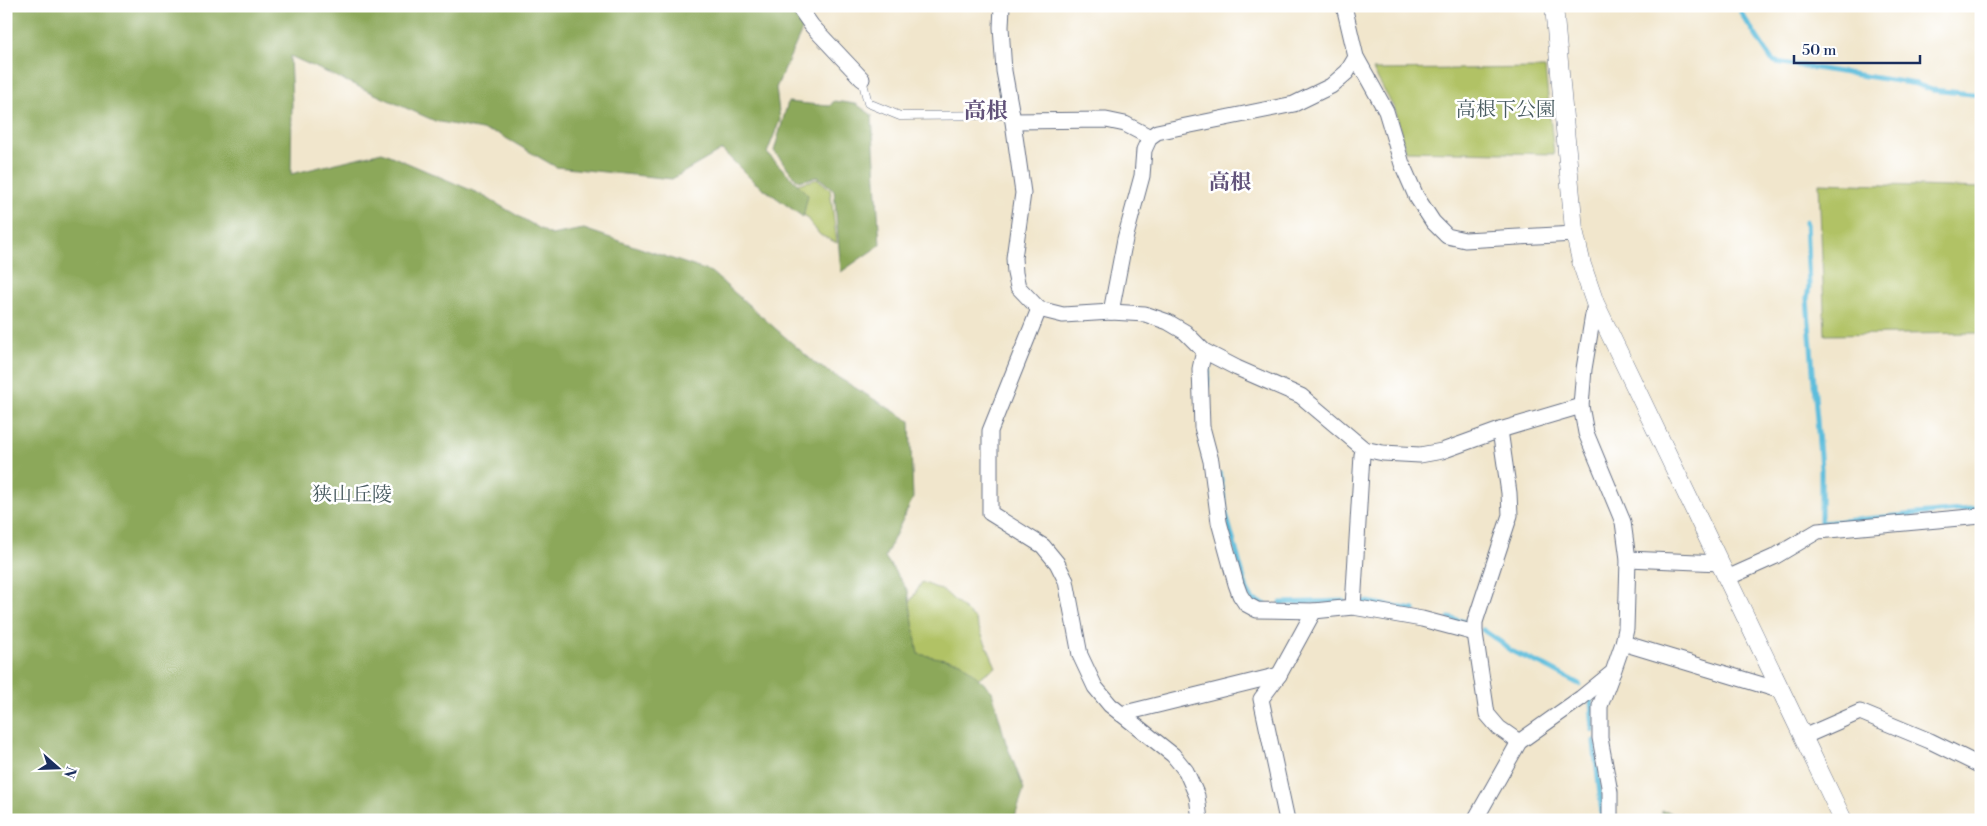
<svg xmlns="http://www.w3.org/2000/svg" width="1987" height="826" font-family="'Libre Bodoni','Noto Serif JP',serif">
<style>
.green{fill:#b1c265;stroke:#667862}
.forest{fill:#8ca85a;stroke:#546c5c}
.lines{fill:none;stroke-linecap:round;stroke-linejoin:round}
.stream{stroke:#5dbddc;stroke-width:5}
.service-casing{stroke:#666f84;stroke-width:9}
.minor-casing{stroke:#666f84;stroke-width:17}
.tertiary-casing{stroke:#666f84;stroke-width:19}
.service{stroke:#fff;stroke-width:8}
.minor{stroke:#fff;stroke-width:15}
.tertiary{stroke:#fff;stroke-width:18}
.labels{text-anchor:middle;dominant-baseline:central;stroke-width:5;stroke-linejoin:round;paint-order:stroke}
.park-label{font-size:20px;fill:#485b60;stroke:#fff}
.neighbourhood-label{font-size:21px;font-weight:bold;fill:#61527a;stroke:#fff}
.quarter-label{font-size:22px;font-weight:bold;fill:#61527a;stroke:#fff}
</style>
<rect width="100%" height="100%" fill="#fff"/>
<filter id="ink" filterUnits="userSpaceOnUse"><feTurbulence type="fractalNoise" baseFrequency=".02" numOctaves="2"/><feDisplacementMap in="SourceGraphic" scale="10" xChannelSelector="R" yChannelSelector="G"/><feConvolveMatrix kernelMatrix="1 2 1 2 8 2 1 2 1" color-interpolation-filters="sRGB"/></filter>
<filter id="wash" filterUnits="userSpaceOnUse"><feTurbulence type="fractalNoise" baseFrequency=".0096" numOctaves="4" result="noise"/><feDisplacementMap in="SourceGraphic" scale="20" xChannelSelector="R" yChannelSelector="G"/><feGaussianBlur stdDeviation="1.12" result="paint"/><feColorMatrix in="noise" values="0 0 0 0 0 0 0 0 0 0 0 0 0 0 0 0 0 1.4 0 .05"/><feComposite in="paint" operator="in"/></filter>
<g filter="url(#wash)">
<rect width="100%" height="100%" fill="#f1e6cc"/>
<!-- green -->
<g class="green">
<path d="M1545,68l9,86 -149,-3 -9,-39 -23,-42z"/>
<path d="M818,179l12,10 7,54 -17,-8 -30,-38 -2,-11z"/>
<path d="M1819,183l162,5v145l-156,2z"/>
<path d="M922,582l22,9 31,28 21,48 -51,32 -53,-67z"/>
</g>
<!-- forest -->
<g class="forest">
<path d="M6,6h797l4,13 -31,69 4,32 -13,33 41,42 -5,22 -50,-36 -31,-31 -50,29 -116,-12 -59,-34 -62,-12 -145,-65 2,47 -1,71 91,-22 98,42 71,41 33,-6 127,43 105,92 94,57 3,77 -28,59 23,34 10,63 43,8 31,29 14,52 18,46 -10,31h-1008z"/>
<path d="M834,101l22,3 16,11 8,130 -39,27 -7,-82 -16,-13 -20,4 -24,-30 14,-49 42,4z"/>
<path d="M1662,811l19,3 2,6h-23z"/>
</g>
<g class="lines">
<!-- stream -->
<g class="stream">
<path d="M1742,6l-1,7 31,47 4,2 140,22 16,6 49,5"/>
<path d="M1806,221l3,65 -2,13 14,169v55l160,-15"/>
<path d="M1207,387l2,-22"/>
<path d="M1220,474l6,40 21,76 6,10 12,4"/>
<path d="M1361,601l53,9"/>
<path d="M1281,603l62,-2"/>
<path d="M1449,618l16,4"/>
<path d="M1483,630l19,13 9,8 34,15 34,18"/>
<path d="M1591,700l2,30"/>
<path d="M1594,741c2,26 7,52 8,79"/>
</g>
</g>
</g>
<g filter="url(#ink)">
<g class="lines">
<!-- service casing -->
<g class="service-casing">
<path id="service" d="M862,79l6,24 32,13 112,-1"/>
</g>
<!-- minor casing -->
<g class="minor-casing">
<g id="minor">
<path d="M798,6l14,20 50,53"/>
<path d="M1002,6l-1,21 3,44 8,44 11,78 -9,65 1,15 3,14 21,22 24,6 48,-3 34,2 23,8 17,10 19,19 33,17 64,28 63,53 19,4 37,2 22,-4 58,-21 81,-24"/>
<path d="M1344,6l12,51 30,54 16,53 14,32 17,26 14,14 18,4 110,-6"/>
<path d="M1013,121l93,-1 19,4 25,13"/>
<path d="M1039,309l-49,122v82l53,33 14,17 9,18 14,74 15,32 15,18 63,50 13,16 11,25 3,24"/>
<path d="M1111,312l14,-73 17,-63 2,-26 6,-13 7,-5 19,-4 118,-24 37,-18 16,-14 9,-15"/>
<path d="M1204,351l-4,18 2,58 9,34 8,61 17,62 4,11 6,9 11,6 57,1 39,-4 69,12 53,14"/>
<path d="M1500,430l9,63 1,22 -35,107v11l12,81 12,14 20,14"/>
<path d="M1628,559l92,4"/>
<path d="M1727,578l47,-21 44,-26 163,-15"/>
<path d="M1353,607l9,-152 2,-6"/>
<path d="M1623,643l159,48"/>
<path d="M1121,714l158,-39"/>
<path d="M1803,737l57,-25 70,29 51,25"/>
<path d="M1287,820l-26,-121 18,-24 35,-64"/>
<path d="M1475,820l44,-78 62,-44 32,-26 10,-29 3,-14 2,-70 -5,-37 -37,-89 -5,-27 3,-37 11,-66"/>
<path d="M1610,820v-28l-10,-54v-32l12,-32"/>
</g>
</g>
<!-- tertiary casing -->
<g class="tertiary-casing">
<path id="tertiary" d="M1554,6l20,224 8,35 13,38 248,517"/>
</g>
<!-- service -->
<use href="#service" class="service"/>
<!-- minor -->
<use href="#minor" class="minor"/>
<!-- tertiary -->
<use href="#tertiary" class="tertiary"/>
</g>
</g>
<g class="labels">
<!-- park labels -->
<g class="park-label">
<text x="1506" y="110">高根下公園</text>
<text x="352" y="495">狭山丘陵</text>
</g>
<!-- neighbourhood labels -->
<g class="neighbourhood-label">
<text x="1230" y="183">高根</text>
</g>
<!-- quarter labels -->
<g class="quarter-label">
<text x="986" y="111">高根</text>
</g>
</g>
<!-- margin -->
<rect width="1987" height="826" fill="none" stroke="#fff" stroke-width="25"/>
<!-- north arrow -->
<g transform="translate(58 768) rotate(110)" stroke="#ffffff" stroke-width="4" paint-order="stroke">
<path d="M0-4L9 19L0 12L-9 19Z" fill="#1b2f5e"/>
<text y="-8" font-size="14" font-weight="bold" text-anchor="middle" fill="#1b2f5e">N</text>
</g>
<!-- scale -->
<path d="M1794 55v8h126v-8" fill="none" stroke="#1b2f5e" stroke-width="2.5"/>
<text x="1802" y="55" font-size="15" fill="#1b2f5e" stroke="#ffffff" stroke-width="4" paint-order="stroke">50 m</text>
</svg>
